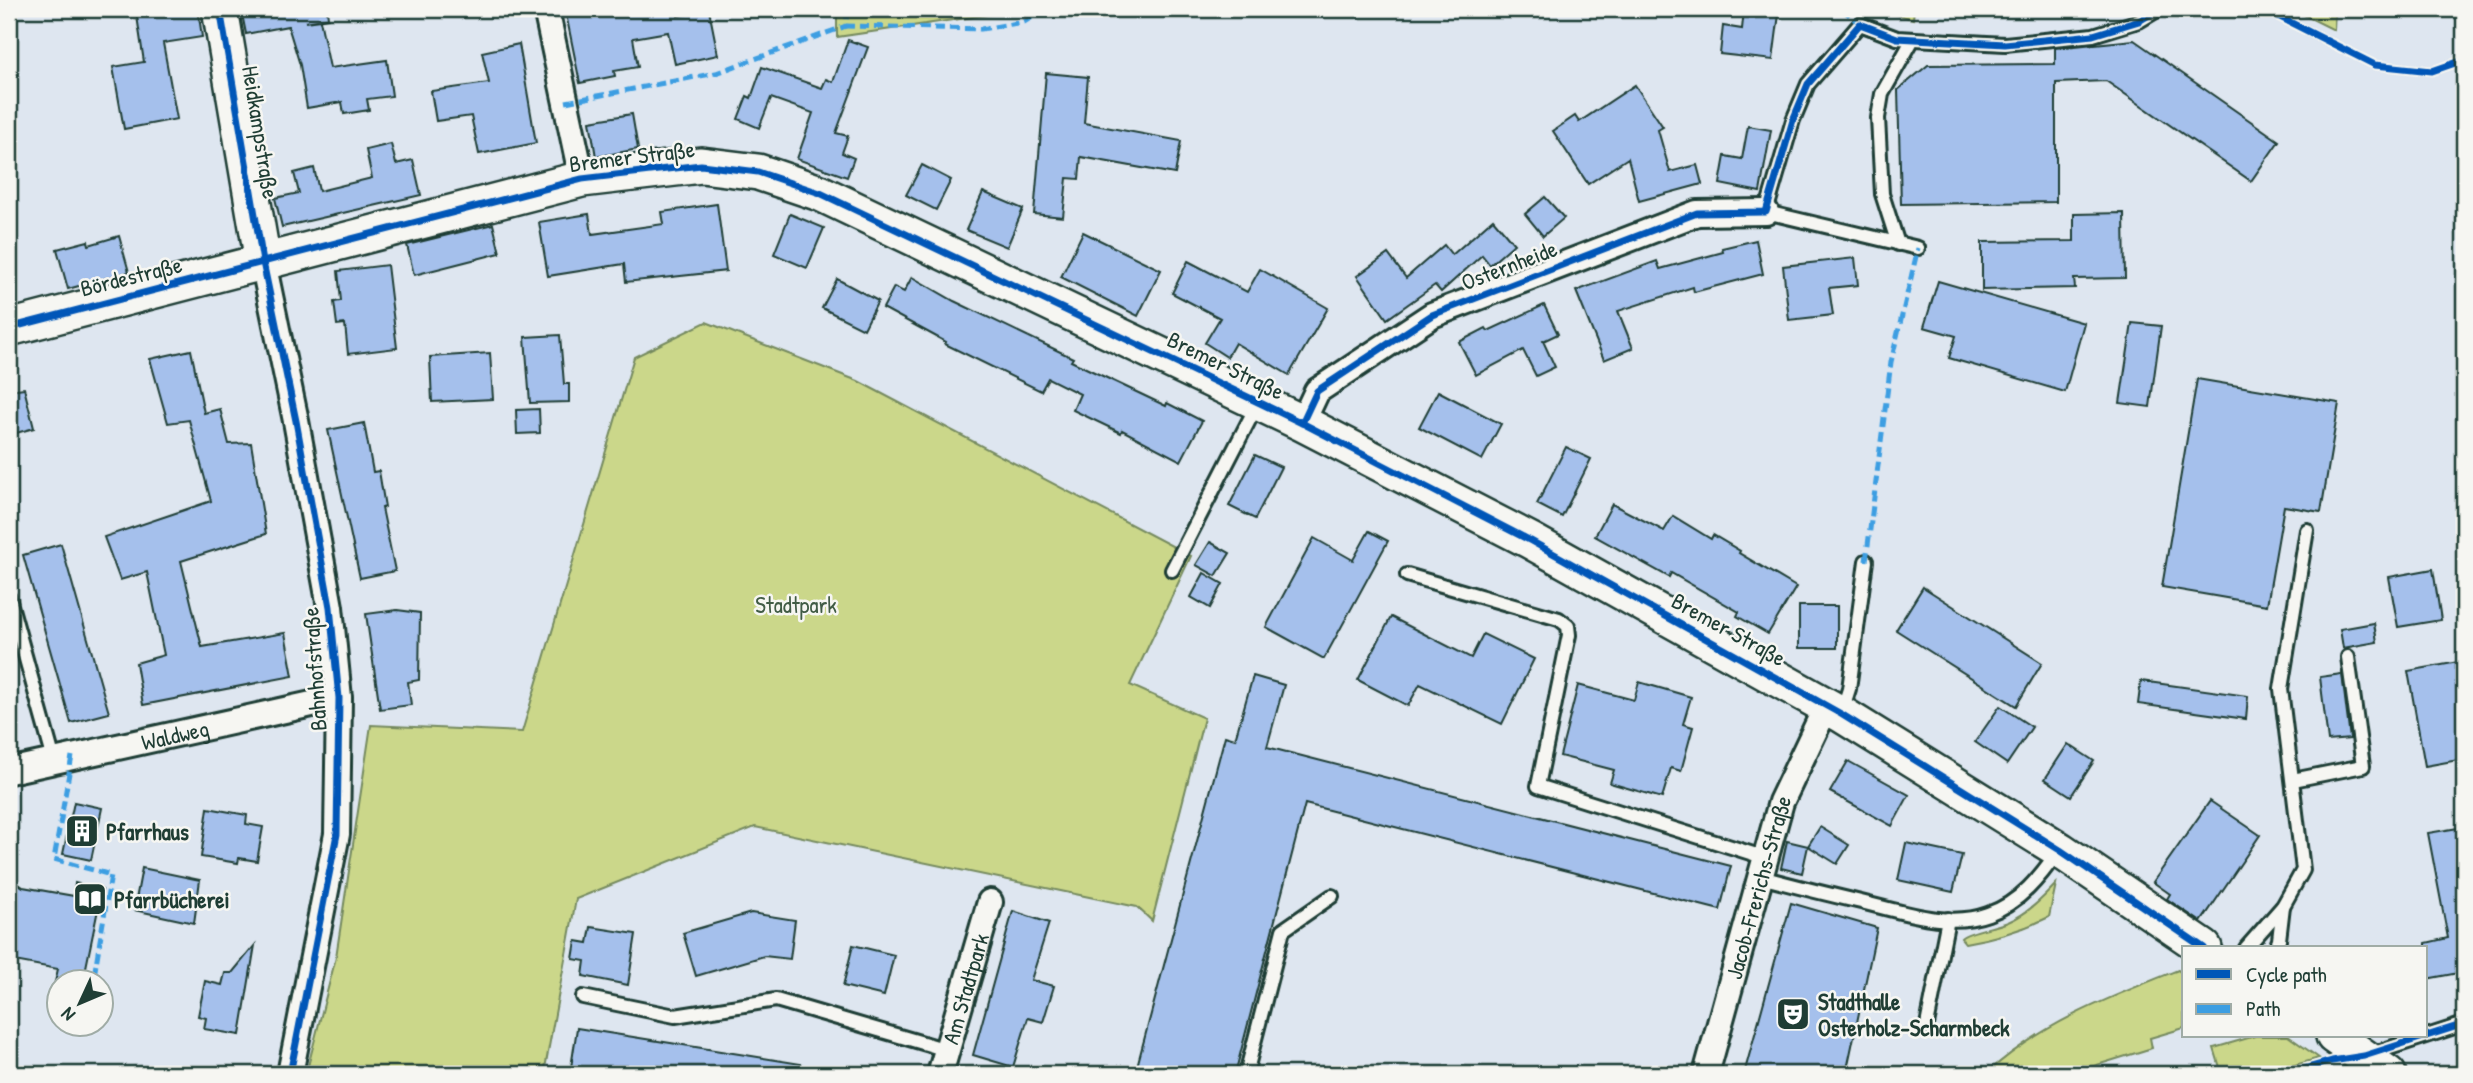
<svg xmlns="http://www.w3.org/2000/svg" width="2473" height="1083" font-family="'Patrick Hand',sans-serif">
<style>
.green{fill:#cbd78a;stroke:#758a5f;stroke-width:2}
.building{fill:#a5c0ec;stroke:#1f3d34;stroke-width:2}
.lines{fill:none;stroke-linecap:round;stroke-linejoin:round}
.lane-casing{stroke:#1f3d34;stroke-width:18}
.street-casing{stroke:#1f3d34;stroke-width:30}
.secondary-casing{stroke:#1f3d34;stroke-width:40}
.lane{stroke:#f6f6f2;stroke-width:12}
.street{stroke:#f6f6f2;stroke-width:24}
.secondary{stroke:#f6f6f2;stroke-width:35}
.rail{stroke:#1f3d34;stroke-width:5;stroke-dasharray:10 5;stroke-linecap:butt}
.quiet{stroke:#3c9ee2;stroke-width:5;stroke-dasharray:10 5;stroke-linecap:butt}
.cycleway-casing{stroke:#f6f6f2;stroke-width:11}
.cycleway{stroke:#0057b8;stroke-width:7}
.labels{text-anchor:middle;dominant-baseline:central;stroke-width:5;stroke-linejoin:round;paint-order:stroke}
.street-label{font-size:23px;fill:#1f3d34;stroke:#f6f6f2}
.park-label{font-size:23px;fill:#415c45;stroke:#f6f6f2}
.poi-label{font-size:23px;font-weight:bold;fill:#1f3d34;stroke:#f6f6f2;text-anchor:start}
</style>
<rect width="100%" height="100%" fill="#dee6f0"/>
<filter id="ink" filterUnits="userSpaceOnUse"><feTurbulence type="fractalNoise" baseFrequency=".0143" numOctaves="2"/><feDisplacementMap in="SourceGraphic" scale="14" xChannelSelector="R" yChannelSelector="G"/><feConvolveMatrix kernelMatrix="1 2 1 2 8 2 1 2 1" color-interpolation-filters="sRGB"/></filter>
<g filter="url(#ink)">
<!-- green -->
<g class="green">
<path d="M837,9h190l-190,28z"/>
<path d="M1876,9h38l-1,10z"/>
<path d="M2292,9h43l-1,21z"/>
<path d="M706,322l152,59 333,175 -61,129 74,33 -52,203 -15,-14 -382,-80 -179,72 -32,175h-238l30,-117 35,-232 151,7 112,-375z"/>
<path d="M2056,884l-7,33c-26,13 -55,21 -84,26l-4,-5c6,-7 36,-11 47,-16 19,-8 34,-23 48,-38z"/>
<path d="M2178,970l6,5v53l-34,10 2,10 -84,26h-82c54,-50 124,-77 192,-104z"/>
<path d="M2255,1036h33l31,22 -55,16h-42l-8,-26z"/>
</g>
<!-- building -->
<g class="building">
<path d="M182,9h16l4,28 -39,6 14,76 -53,10 -11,-62 31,-5 -7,-46z"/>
<path d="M241,9h86l1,9 -23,4 15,-2 10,48 57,-8 5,36 -25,3 2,11 -25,4 -2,-12 -35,6 -7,-43 -12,-39 -42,8z"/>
<path d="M565,9h112l1,7 31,-6 9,45 -43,9 -7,-32 -35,6 5,29 -24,4 1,5 -35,7z"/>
<path d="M1744,10l35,4 -6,46 -53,-6 3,-28 19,3z"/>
<path d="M848,40l20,7 -32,86 12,3 -6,17 12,5 -7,19 -50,-18 16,-46 -42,-15 -12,30 -21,-9 9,-23 4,2 11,-31 60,21 4,-9 7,3z"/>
<path d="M2134,40l145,101 -28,40 -145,-100 -50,2v119l-155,2 -3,-114 30,-25 127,-1v-16z"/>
<path d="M519,44l17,99 -57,11 -8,-38 -35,5 -5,-30 58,-8 -7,-31z"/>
<path d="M1046,73l42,4 -4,46 97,18 -6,33 -94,-17 -2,22 -12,-1 -4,39 -29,-3z"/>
<path d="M1635,85l28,42 -5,3 12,42 27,-7 5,19 -63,17 -11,-43 -40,26 -35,-53 22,-15 4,6z"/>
<path d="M632,114l6,35 -42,8 -6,-36z"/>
<path d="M1748,126l23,4 -11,62 -40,-8 5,-28 17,3z"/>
<path d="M391,144l5,20 17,-4 8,35 -139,32 -7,-29 24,-5 -5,-20 20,-5 5,23 53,-13 -6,-28z"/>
<path d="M922,165l29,15 -15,30 -30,-15z"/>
<path d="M983,192l40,17 -16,38 -41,-17z"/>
<path d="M1545,197l19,21 -21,18 -18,-22z"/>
<path d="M717,204l9,67 -100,11 -2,-18 -76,12 -9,-54 50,-8 3,20 72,-10 -2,-12z"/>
<path d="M2124,213l1,65 -51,1 1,9 -93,2v-48l92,-1v-27z"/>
<path d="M790,214l34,14 -17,40 -33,-14z"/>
<path d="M1493,219l21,25 -24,21 -8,-10 -41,37 -6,-7 -48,34 -30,-43 31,-22 18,24 38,-33 8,10z"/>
<path d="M493,224l7,29 -86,22 -7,-30z"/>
<path d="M1083,232l78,38 -23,46 -77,-39z"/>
<path d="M119,236l10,36 -61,17 -11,-40 31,-8 1,4z"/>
<path d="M1756,240l7,34 -69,18 -1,-5 -75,24 15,37 -29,12 -28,-69 81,-30 3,8 63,-17 -1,-4z"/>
<path d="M1855,258l3,27 -29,3 4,27 -44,5 -6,-54z"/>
<path d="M1188,261l59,31 13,-23 68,39 -39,67 -54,-32 -8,14 -22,-14 15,-25 -48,-25z"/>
<path d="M387,265l10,83 -49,6 -3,-30 -8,1 -3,-23 7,-1 -3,-30z"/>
<path d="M912,277l42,24 119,57 -2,3 95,45 1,-3 35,18 -21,40 -59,-31 -1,3 -48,-23 7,-16 -32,-16 -7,13 -96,-47 1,-2 -63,-34 11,-21 10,5z"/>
<path d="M837,279l41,22 -14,28 -42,-21z"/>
<path d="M1938,281l146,42 -19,69 -116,-34 7,-22 -32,-9z"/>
<path d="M1544,305l14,29 -15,7 12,26 -19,9 -13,-26 -47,25 -17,-33 27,-14 2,3z"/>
<path d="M2132,323l29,3 -11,81 -30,-4z"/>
<path d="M560,335l4,49h5v18l-39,1 -5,-66z"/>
<path d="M191,350l13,63 16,-4 9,35 22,-1 15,91 -85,27 21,86 83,-14 8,43 -150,29 -7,-42 28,-8 -17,-83 -27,8 -16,-43 107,-36 -22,-81 -21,3 -18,-64z"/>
<path d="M490,353l3,46 -61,3 -2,-45z"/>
<path d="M2197,379l142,24 -18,109 -37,-6 -17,99 -105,-18z"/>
<path d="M24,388l10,40 -25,7v-45z"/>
<path d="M1438,391l63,33 -19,36 -63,-33z"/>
<path d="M539,409l1,24 -23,1 -1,-24z"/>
<path d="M364,423l9,49 6,-1 6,36 -3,1 13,63 -35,7 -32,-148z"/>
<path d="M1566,447l25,12 -29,58 -25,-13z"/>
<path d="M1255,455l26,12 -26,52 -26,-13z"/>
<path d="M1612,504l52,27 9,-15 38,23 2,-4 27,16 -1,2 57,34 -28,47 -31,-18 2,-4 -68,-39 -2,4 -74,-41z"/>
<path d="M1369,531l19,10 -64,118 -58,-32 48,-89 39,22z"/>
<path d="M1210,542l20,11 -14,23 -20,-11z"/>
<path d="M61,544l48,169 -38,10 -48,-168z"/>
<path d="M2433,569l8,51 -43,7 -9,-50z"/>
<path d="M1204,573l19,11 -13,24 -19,-11z"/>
<path d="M1923,587l119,76 -26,43 -120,-76z"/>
<rect x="1799" y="606" width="38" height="42"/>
<path d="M397,610l23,3 -1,67 -11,2 3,23 -31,4 -14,-95z"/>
<path d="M1391,617l80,41 12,-24 51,25 -32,65 -82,-40 -12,22 -50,-26z"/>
<path d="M2374,623l3,19 -34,6 -3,-19z"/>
<path d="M2464,661v98l-39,7 -17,-95z"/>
<path d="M2342,674l8,65 -22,2 -8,-64z"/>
<path d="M1253,676l31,9 -17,62 464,119 -11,44 -415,-106 -70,270h-100l90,-338 10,3z"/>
<path d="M2141,681l107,15 -2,23 -108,-15z"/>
<path d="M1639,682l52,15 -8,27 10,3 -12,44 -10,-3 -9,30 -52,-15 4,-13 -54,-14 18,-71 56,15z"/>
<path d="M2000,706l32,21 -25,37 -32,-22z"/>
<path d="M2068,744l26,17 -23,35 -26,-17z"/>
<path d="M1848,761l61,34 -17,31 -62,-34z"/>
<path d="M2210,801l50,34 -59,87 -34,-23 3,-5 -17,-12z"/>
<path d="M74,802l28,6 -11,52 -28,-6z"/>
<path d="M208,808l39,7 -1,9 17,3 -6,34 -18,-3 -1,5 -37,-6z"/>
<path d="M1820,827l29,18 -12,19 -29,-18z"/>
<path d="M2464,827v145l-38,7v-36l22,-5 -20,-105z"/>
<path d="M1787,841l21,5 -6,27 -21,-5z"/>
<path d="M1906,843l56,12 -9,37 -55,-12z"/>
<path d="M142,868l58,12 -6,43 -60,-13z"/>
<path d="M9,877l14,10 51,9 1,-13 27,7 -19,92h-28l3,-13 -49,-9z"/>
<path d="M1791,903l86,25 -31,146h-102z"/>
<path d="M1013,911l36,12 -18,57 23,6 -11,36 -15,-4 -15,49 -40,-12z"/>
<path d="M751,913l44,7 -5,39 -26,-3 -68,20 -13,-43z"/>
<path d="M591,927l45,7 -8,51 -45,-9 2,-15 -12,-2 3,-18 12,2z"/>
<path d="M255,945l-15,90 -36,-6 2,-11 -8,-2 7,-35 17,4 3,-12h7z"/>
<path d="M853,945l41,10 -10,41 -41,-10z"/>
<path d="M577,1028l224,36 -1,10h-230z"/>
</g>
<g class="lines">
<!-- lane casing -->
<g class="lane-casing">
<g id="lane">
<path d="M1898,244l-16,-50 -4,-76 4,-24 31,-55"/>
<path d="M1918,248l-152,-36 27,-92 15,-36 52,-60 37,14 108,6 88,-9 46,-14 20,-12"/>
<path d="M1172,570l86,-167"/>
<path d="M1407,575l152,44 9,7 1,9 -31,151 228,72"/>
<path d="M9,598l45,162"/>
<path d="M1842,711l7,-22 17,-128"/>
<path d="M2293,780l70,-14 -15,-109"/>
<path d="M1761,877c33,9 66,17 100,25 39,9 86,27 127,12 32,-11 52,-37 71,-64"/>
<path d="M2246,948l37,-42 20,-36 -22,-181 26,-159"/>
<path d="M2276,948l3,-8 4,-34"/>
<path d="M583,997l92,19 101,-16 171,50"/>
<path d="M1927,1025l21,-106"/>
<path d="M2368,1055l96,-31"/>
<path d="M1246,1074l37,-144 49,-34"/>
</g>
</g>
<!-- street casing -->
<g class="street-casing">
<g id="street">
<path d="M546,9l36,170"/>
<path d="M263,262l33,159 34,186 9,91 -2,136 -47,240"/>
<path d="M1302,423l15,-32 115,-76 265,-102 69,-1"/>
<path id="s1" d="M9,771l330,-73"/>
<path id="s2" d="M940,1074l50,-172"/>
<path id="s3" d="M1706,1074l75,-272 46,-97"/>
</g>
</g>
<!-- secondary casing -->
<g class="secondary-casing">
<g id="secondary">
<path d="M220,9l43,253"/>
<path d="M9,328l573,-149 119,-14 57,7 62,21 482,230 229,118 310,173 219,136 144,98"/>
<path d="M2334,1036l54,38"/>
</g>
</g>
<!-- lane -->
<use href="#lane" class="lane"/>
<!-- street -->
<use href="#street" class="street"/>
<!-- secondary -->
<use href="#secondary" class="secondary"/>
<!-- rail -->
<path class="rail" d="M2438,1074l26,-7"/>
<!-- quiet -->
<g class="quiet">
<path d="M847,9l-1,17 135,3 43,-7 21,-13"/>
<path d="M1842,9l18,15"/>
<path d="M566,102l150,-29 130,-47"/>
<path d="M1866,561l25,-199 27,-114"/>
<path d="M72,756l-18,103 57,16 -18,107"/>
</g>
<!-- cycleway casing -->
<g class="cycleway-casing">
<g id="cycleway">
<path d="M220,9l43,253 33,159 34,186 9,91 -2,136 -47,240"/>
<path d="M2264,9l111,56 57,6 32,-11"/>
<path d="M9,328l573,-149 119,-14 57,7 62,21 482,230 229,118 310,173 219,136 144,98"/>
<path d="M1302,423l15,-32 115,-76 265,-102 69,-1 27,-92 15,-36 52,-60 37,14 108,6 88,-9 46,-14 20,-12"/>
<path d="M2286,1074l46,-13 32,-5 100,-32"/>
</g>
</g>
<!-- cycleway -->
<use href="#cycleway" class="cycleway"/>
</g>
</g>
<!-- icons -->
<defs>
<g id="building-square" transform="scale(1.75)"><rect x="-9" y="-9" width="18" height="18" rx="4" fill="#1f3d34" stroke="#f6f6f2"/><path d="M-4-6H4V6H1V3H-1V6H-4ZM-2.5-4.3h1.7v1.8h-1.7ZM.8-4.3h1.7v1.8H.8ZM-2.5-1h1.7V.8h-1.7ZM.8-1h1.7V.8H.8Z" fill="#fff"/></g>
<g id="library-square" transform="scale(1.75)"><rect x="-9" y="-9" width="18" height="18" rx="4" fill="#1f3d34" stroke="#f6f6f2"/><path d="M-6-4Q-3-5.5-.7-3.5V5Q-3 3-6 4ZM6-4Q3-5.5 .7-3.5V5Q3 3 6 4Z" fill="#fff"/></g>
<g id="theatre-square" transform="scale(1.75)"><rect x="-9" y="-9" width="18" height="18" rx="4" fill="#1f3d34" stroke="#f6f6f2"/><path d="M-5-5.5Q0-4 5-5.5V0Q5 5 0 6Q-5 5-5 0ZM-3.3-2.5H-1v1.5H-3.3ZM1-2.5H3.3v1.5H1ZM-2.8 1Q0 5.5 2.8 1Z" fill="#fff"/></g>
</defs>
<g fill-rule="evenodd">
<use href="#building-square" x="82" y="831"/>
<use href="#library-square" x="90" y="899"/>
<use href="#theatre-square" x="1793" y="1014"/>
</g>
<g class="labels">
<!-- street labels -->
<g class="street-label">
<text transform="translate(261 132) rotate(81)">Heidkampstraße</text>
<text transform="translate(632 156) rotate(-7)">Bremer Straße</text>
<text transform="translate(1509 265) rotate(-21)">Osternheide</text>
<text transform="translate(131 276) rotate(-14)">Bördestraße</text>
<text transform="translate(1226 365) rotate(26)">Bremer Straße</text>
<text transform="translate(1729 629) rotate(29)">Bremer Straße</text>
<text transform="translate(314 669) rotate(-94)">Bahnhofstraße</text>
<text stroke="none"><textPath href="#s1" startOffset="170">Waldweg</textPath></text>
<text stroke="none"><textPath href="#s3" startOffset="194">Jacob-Frerichs-Straße</textPath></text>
<text stroke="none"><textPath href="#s2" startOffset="89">Am Stadtpark</textPath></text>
</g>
<!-- park labels -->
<g class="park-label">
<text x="796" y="604">Stadtpark</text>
</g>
<!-- poi labels -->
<g class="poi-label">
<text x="106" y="831">Pfarrhaus</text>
<text x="114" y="899">Pfarrbücherei</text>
<text x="1818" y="1001">Stadthalle<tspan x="1818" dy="26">Osterholz-Scharmbeck</tspan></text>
</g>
</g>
<!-- margin -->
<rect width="2473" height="1083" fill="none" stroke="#f6f6f2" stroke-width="35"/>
<rect x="18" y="18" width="2438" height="1048" fill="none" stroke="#1f3d34" stroke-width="2.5" filter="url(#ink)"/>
<!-- legend -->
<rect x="2182" y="946" width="245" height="91" fill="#f6f6f2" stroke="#a0aca6" stroke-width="2"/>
<rect x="2196" y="969" width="35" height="10" fill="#0057b8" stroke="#a0aca6" stroke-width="2"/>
<text x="2246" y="982" font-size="21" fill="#1f3d34">Cycle path</text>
<rect x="2196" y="1004" width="35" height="10" fill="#3c9ee2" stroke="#a0aca6" stroke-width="2"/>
<text x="2246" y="1016" font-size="21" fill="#1f3d34">Path</text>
<!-- north arrow -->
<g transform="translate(80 1003) rotate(226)"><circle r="33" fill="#f6f6f2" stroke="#a0aca6" stroke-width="2"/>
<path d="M0-5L12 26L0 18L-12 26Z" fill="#1f3d34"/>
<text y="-10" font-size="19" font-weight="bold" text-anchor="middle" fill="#1f3d34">N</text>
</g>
</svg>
